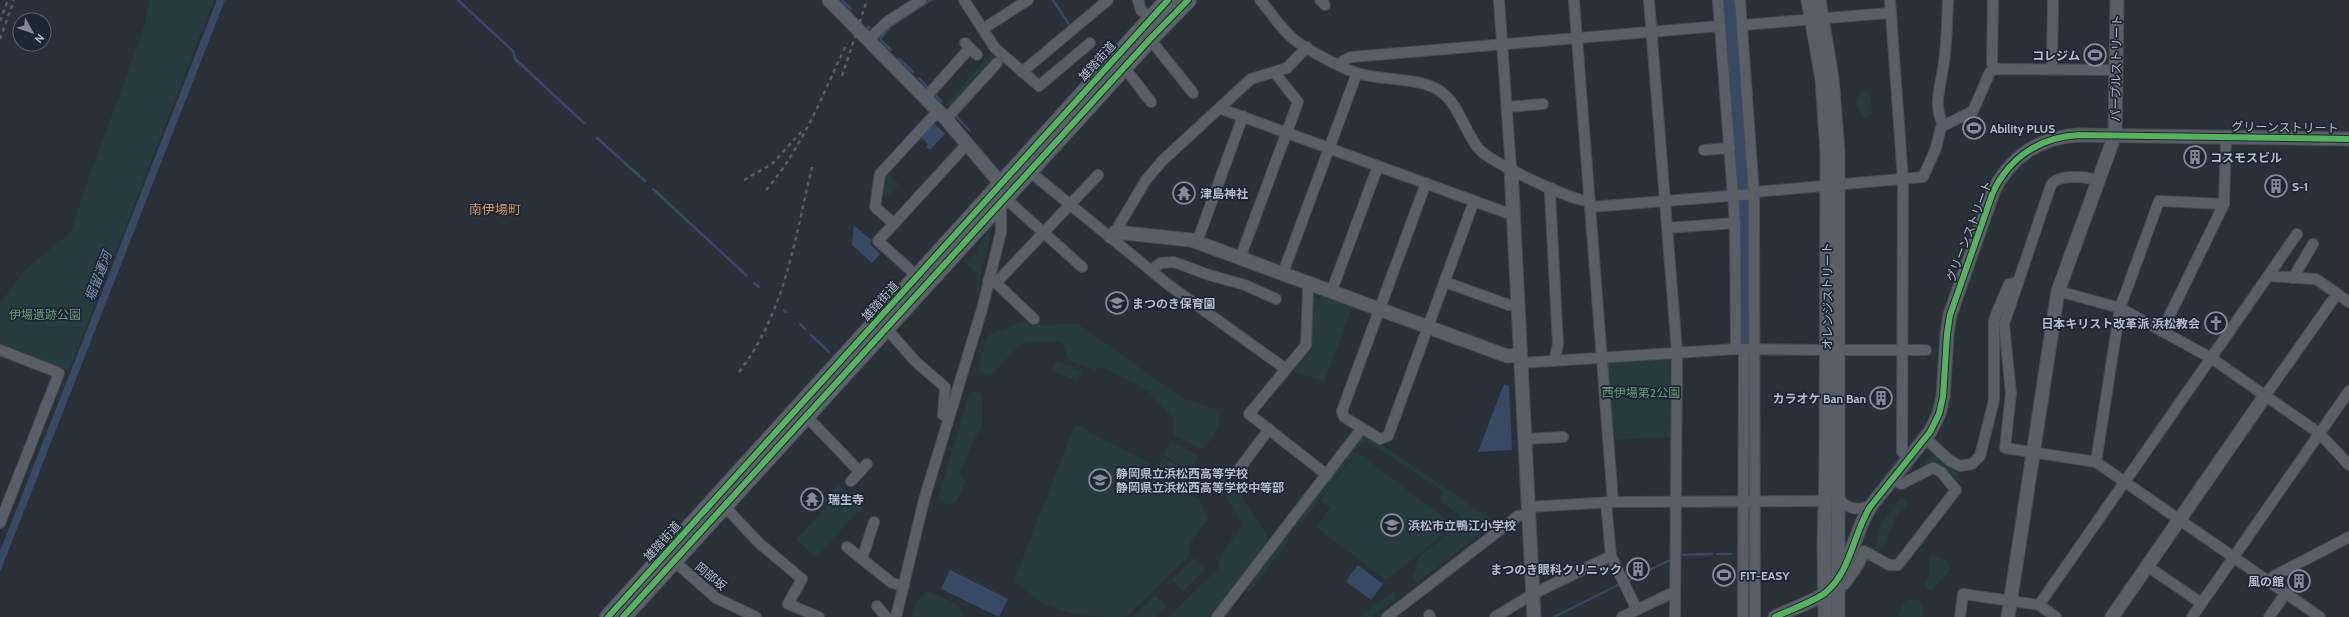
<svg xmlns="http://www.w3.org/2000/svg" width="2349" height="617" font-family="Cabin,'Noto Sans JP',sans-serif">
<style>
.green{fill:#273a3e}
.water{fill:#384963}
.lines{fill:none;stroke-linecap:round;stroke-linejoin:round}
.stream{stroke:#384963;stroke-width:2.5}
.minor-casing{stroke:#484c53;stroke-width:12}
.tertiary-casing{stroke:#484c53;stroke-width:15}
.primary-casing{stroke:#484c55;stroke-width:18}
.minor{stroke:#5a5e66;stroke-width:10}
.tertiary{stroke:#5a5e66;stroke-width:13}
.primary{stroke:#5c6168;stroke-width:16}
.rail{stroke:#595d64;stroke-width:2.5;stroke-dasharray:4 4;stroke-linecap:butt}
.cycleway-casing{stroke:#1d2633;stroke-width:8}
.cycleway{stroke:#56b35d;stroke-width:6}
.labels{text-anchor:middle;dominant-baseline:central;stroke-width:3.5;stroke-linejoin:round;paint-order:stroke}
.poi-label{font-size:12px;font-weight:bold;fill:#b4bcc9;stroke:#1d2633;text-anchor:start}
.street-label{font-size:12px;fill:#b4bcc9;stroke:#1d2633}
.park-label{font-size:12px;fill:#6b9a76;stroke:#1d2633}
.neighbourhood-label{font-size:13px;fill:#d59563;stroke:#1d2633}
.water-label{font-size:13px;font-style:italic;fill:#7c92b1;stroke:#1d2633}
</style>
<rect width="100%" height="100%" fill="#2a3038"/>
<!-- green -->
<g class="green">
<path d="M150,0h64l-145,371 -69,-26v-42l26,-34 46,-38 10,-35 60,-162z"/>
<path d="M994,51l5,5 -48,53 -5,-5z"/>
<path d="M1862,91l9,2 1,21 -7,4 -10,-14z"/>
<path d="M886,172l13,12 -12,13 -6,-6z"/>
<path d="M991,227l-1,11 -8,30 -5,35v-29l-13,-12 14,-10 -2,-2z"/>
<path d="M1322,294l31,11 -29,77 -33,-12 19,-24 2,-50 8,3z"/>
<path d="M1024,321l12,4 42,-1 104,74 37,12c5,10 -8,35 -18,39l-27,-14 -2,-3 2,-13 -25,-27 -45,-25 -9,3 -25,-9c-6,-6 -3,-14 -10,-20l-32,1 -8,3 -30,31 -12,-5 7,-30 4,-6z"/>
<path d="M1670,357l3,2v78l-61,2 -5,-74 2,-3z"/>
<path d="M1055,361l27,10 -4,10 -27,-11z"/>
<path d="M975,391l7,3 1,3 -1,30 -8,12 -13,31 1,6 4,5 -10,21 -8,3 -9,-6v-5l30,-100z"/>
<path d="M1075,424l74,39 -6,12 57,25 8,20 -17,21 -2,15 -63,61c-32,0 -53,0 -82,-13 -11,-6 -18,-17 -30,-23z"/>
<path d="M1366,434l126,86 -2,6 -72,56h-2l-4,-4 7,-21 41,-33 2,-6 -21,-17v-11l-74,-49 -5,2 -64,84 -4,-1 69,-91z"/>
<path d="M1171,441l27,15 -8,14 -27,-15z"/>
<path d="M1357,452l98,74 -69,54 -70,-53 14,-19 -10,-7z"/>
<path d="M1934,455l24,18v11l-38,-15 10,-13z"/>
<path d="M1162,457l27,14 -7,14 -27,-14z"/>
<path d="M1222,473l5,2 39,59 1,8 -59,75h-40l51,-49 -1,-7 24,-36 -18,-32 -5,-14z"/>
<path d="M838,485l24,23 -47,49 -19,-18 33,-34 -5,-5z"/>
<path d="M1901,498l6,1 1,5c-3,5 -8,7 -11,11 -6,10 -8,32 -22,35l7,-28z"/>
<path d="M1288,538v4l-38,49h-3v-3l37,-49z"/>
<path d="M1932,554l15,7 4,7 -19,23 -5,-1 -4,-6 6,-10v-16z"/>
<path d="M1194,558l11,11 -22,22 -11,-12z"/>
<path d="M926,592c10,2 33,10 37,21l-1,4h-50l5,-16z"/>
<path d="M1393,592l3,2 -1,6 -23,17h-13z"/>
<path d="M1155,596l11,11 -10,10h-23z"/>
<path d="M1907,600h10l6,4 -1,13h-24l4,-12z"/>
</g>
<!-- water -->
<g class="water">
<path d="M217,0h8l-225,572v-21z"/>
<path d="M1722,0h14l15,189 1,156h-9v-2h-3z"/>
<path d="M933,122l12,12 -15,16 -4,-3 2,-3 -8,-7z"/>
<path d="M854,225l18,16 -2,3 10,10 -8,9 -20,-18z"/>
<path d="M1504,384l5,2 3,64 -34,2z"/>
<path d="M1746,504h4v113h-3z"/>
<path d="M1358,565l25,19 -12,16 -25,-19z"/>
<path d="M950,570l58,29 -9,18 -58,-28z"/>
</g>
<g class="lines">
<!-- stream -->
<g class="stream">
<path d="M458,0l55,51 2,8 69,64"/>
<path d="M842,0l9,9"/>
<path d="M1053,0l17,26"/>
<path d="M868,27l1,1"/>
<path d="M880,39l11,-13 40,-26"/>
<path d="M880,39l11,11"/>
<path d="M899,59l14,13"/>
<path d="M919,78l9,10"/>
<path d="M935,95l6,6"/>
<path d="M955,115l15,16"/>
<path d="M597,138l48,43"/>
<path d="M653,189l94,87"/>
<path d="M754,283l5,4"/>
<path d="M784,310l2,2"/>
<path d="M800,324l5,5"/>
<path d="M811,335l18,17"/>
<path d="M1717,554h14"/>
<path d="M1679,555l33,-1"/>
<path d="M1627,581l43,-21"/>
<path d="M1554,617l66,-33"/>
</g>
<!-- minor casing -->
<g class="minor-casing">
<g id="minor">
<path d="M964,0l31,48 44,38 51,-43"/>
<path d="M1138,0l3,10 9,9"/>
<path d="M1260,0c10,11 18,24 29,35 12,12 52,33 68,38 25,8 62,4 83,18 19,13 24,40 39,58 11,13 94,53 111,52"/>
<path d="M1320,0l5,5"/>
<path d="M1499,0l12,169"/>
<path d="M1574,0l39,502"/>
<path d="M1649,0l28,352 -2,265"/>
<path d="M1718,0l17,223 1,126"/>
<path d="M1890,0l13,180 -1,271 6,8"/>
<path d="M1993,0l-1,64 3,5"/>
<path d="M1742,25l148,-12"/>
<path d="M983,29l45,-29"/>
<path d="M1150,39l43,54"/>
<path d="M868,40l19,-18 34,-22"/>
<path d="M965,43l12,12"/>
<path d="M1340,65l3,-4 8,-4 369,-31"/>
<path d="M1124,67l27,35"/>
<path d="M2052,69l1,-69"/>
<path d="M1022,72l86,-72"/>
<path d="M925,98l45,-50"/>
<path d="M1221,106l3,4 283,103h5"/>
<path d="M1507,107l36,-3"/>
<path d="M946,119l51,-56"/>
<path d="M1943,124c-11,-19 -1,-42 1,-63 3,-20 3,-41 4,-61"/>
<path d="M1704,150l26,-2"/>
<path d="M1029,171l141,115 113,81"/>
<path d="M2099,181c-12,-5 -41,-7 -48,4l-47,139 7,69 -6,55 91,14 224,155"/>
<path d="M1426,183l-84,228 2,6 36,22 8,-3 86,-235"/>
<path d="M1552,188l-2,5 8,151 -4,17"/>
<path d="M1755,192l168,-15 13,-29 5,-21 32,-16 17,-39 5,-3 121,1"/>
<path d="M1754,194l1,423"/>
<path d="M1005,198l77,69"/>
<path d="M1590,207l164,-13 -14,-194"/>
<path d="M893,223l-18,-16 5,-33 58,-63"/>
<path d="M1667,228l68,-5"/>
<path d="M1115,232l31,-52 16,-19 89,-82 36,-11 20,-21"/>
<path d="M1197,242l46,-126"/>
<path d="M1240,258l58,-156 -24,-30"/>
<path d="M1151,270l10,-7 13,-1 35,13 36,10 31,14"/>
<path d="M1283,273l74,-200"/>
<path d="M917,276l-39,-35 89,-97"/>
<path d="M2268,276l29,-42"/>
<path d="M2293,278l20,-34"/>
<path d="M988,281l8,2 102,-108"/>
<path d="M1445,282l64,23 8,-1"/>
<path d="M996,283l38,36"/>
<path d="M1311,283l-3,7 -2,55 -57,69 78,61"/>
<path d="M1332,290l46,-124"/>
<path d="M2058,291l62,17 91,50 108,75 30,32"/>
<path d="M886,328l30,34 29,25 -2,28 6,2"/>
<path d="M2162,331l62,-127 2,-67"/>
<path d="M0,350l59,23 -59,150"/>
<path d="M1837,350h89"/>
<path d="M1520,363l216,-14 91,1"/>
<path d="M2265,396l72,-102"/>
<path d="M806,416l54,56"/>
<path d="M1925,438l24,22 11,6 12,-2 8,-8 14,-56v-80l13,-32 2,-4 8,-2"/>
<path d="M1524,439l39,-2"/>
<path d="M2096,462l24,-154 39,-107 65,3"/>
<path d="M1237,472l32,-43"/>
<path d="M851,481l16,-17"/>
<path d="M1837,497c9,12 22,15 35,7"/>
<path d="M1606,502l5,54 26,54"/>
<path d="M724,506l35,37 43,36 -14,25 31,13"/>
<path d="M1528,507l85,-5 211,-1"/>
<path d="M847,547l45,36 12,3"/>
<path d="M862,559l12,-37"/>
<path d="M674,561l42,37 40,19"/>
<path d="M2147,566l54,37"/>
<path d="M2269,582l5,-6 75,-39"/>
<path d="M1837,585l8,-1 14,-20 5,-13 25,14h9l58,-75 -15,-18 -8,-4 -32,16 -9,-5"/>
<path d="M2039,605l229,-329 48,3 33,23"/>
<path d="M877,606l9,11"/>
<path d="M1429,615l1,2"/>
<path d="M896,617l28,-117 58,-191 19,-77v-30"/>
<path d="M1217,617l145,-189"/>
<path d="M1387,617l131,-101 10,-1"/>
<path d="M1495,617l38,-23 78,-38"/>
<path d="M1622,617l48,-23h5"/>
<path d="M1743,617l1,-267"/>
<path d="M1960,617l3,-23 76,11 17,12"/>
<path d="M2192,617l157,-226"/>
<path d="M2269,617l17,-24"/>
</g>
</g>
<!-- tertiary casing -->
<g class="tertiary-casing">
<g id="tertiary">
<path d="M829,0l117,119 55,65v10"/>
<path d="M1808,0l14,79 5,73 -1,313 -2,80 1,72"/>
<path d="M1819,0l13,78 6,73v466"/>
<path d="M1511,169l23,448"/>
<path d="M1111,237l4,-5 76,8 316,116 13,-1"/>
<path d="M1775,617c14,-7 38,-15 50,-24 26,-21 28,-59 45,-86l60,-75 9,-18 4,-17 4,-63 3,-19 43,-123c17,-35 47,-55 86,-57l270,4"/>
<path d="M2008,617l50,-326 57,-156 2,-135"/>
<path d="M2112,617l153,-221"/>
</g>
</g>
<!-- primary casing -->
<g class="primary-casing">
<g id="primary">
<path d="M608,617l560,-617"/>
<path d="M623,617l527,-578 38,-39"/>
</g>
</g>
<!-- minor -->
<use href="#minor" class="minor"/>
<!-- tertiary -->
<use href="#tertiary" class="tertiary"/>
<!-- primary -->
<use href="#primary" class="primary"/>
<!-- rail -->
<g class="rail">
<path d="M0,21l8,-21"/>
<path d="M0,39l14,-39"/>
<path d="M842,76l25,-76"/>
<path d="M744,180l28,-16 29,-32"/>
<path d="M766,190c37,-43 57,-96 81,-147"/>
<path d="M739,372c46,-59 56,-134 73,-205"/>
</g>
<!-- cycleway casing -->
<g class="cycleway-casing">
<g id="cycleway">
<path d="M608,617l560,-617"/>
<path d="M623,617l527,-578 38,-39"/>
<path d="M1775,617c14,-7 38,-15 50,-24 26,-21 28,-59 45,-86l60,-75 9,-18 4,-17 4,-63 3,-19 43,-123c17,-35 47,-55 86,-57l270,4"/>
</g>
</g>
<!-- cycleway -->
<use href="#cycleway" class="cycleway"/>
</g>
<!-- icons -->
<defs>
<g id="stadium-ring" transform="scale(1.15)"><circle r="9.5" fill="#1d2633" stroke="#848b96" stroke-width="1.5"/><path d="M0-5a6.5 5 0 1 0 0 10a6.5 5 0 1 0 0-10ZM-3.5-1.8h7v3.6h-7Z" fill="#848b96"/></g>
<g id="building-ring" transform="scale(1.15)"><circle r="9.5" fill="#1d2633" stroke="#848b96" stroke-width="1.5"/><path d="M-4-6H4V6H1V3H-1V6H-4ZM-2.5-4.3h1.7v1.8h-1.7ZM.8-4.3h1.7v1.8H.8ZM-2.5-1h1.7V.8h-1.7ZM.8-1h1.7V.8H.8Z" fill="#848b96"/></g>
<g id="temple-ring" transform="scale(1.15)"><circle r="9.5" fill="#1d2633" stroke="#848b96" stroke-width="1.5"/><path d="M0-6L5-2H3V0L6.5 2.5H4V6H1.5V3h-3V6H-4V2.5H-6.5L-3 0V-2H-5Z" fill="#848b96"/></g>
<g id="school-ring" transform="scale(1.15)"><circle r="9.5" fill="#1d2633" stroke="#848b96" stroke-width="1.5"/><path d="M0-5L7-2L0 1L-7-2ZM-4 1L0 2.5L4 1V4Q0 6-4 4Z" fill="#848b96"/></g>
<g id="church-ring" transform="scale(1.15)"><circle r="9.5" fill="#1d2633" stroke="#848b96" stroke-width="1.5"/><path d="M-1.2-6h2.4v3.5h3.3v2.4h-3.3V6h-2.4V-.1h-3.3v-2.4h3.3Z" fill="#848b96"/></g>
</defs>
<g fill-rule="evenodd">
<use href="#stadium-ring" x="2095" y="55"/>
<use href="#stadium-ring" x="1974" y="128"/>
<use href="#building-ring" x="2195" y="157"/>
<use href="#building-ring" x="2276" y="186"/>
<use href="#temple-ring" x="1184" y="193"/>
<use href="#school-ring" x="1117" y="303"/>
<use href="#church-ring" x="2216" y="323"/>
<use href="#building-ring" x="1881" y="398"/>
<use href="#school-ring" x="1100" y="480"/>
<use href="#temple-ring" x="812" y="499"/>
<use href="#school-ring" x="1392" y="525"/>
<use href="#building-ring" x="1638" y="569"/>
<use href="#stadium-ring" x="1724" y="575"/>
<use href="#building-ring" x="2299" y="581"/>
</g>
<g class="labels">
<!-- poi labels -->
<g class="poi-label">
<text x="2080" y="55" text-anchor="end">コレジム</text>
<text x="1990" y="128">Ability PLUS</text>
<text x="2210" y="157">コスモスビル</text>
<text x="2292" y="186">S-1</text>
<text x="1200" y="193">津島神社</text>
<text x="1132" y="303">まつのき保育園</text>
<text x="2200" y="323" text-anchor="end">日本キリスト改革派 浜松教会</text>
<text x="1866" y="398" text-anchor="end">カラオケ Ban Ban</text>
<text x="1116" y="473">静岡県立浜松西高等学校<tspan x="1116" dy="14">静岡県立浜松西高等学校中等部</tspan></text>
<text x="828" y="499">瑞生寺</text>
<text x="1408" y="525">浜松市立鴨江小学校</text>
<text x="1622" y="569" text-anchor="end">まつのき眼科クリニック</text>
<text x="1740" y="575">FIT-EASY</text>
<text x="2284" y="581" text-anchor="end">風の館</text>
</g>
<!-- street labels -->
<g class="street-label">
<text transform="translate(1097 61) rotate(-48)">雄踏街道</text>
<text transform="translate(2116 68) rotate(-89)">パープルストリート</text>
<text transform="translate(2285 127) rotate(1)">グリーンストリート</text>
<text transform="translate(1969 231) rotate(-69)">グリーンストリート</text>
<text transform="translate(1827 296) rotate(-90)">オレンジストリート</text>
<text transform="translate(880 301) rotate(-48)">雄踏街道</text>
<text transform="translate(662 541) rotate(-48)">雄踏街道</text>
<text transform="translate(711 576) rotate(40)">岡部坂</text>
</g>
<!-- park labels -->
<g class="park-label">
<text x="45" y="314">伊場遺跡公園</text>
<text x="1641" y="392">西伊場第2公園</text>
</g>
<!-- neighbourhood labels -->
<g class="neighbourhood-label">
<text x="495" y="209">南伊場町</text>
</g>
<!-- water labels -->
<g class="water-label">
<text transform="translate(98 276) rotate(-69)">堀留運河</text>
</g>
</g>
<!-- north arrow -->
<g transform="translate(32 32) rotate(130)"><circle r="19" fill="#1d2633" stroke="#59626f"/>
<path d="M0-3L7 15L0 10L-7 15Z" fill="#848b96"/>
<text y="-6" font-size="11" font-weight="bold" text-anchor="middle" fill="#b4bcc9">N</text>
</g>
</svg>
